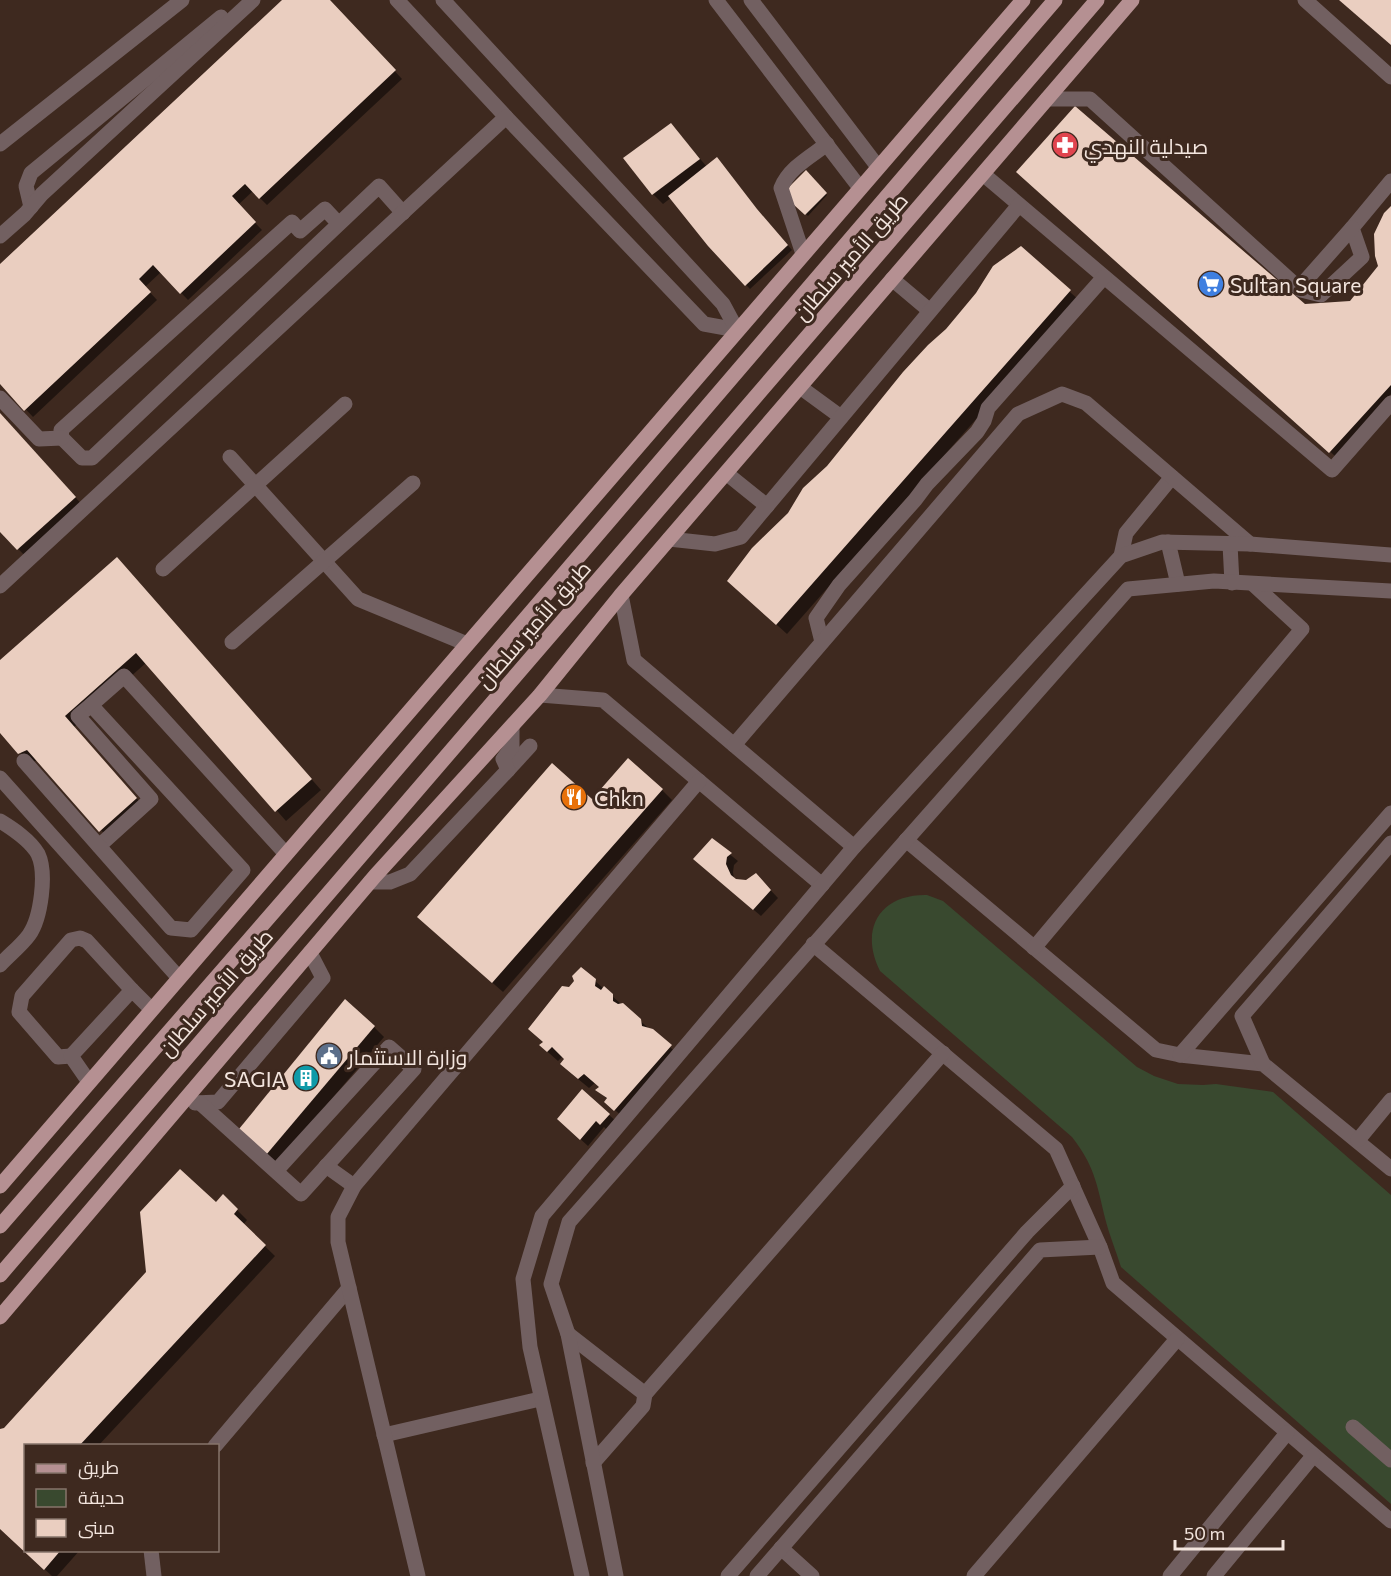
<svg xmlns="http://www.w3.org/2000/svg" width="1391" height="1576" font-family="Commissioner,Cairo,sans-serif">
<style>
.green{fill:#39492f}
.shadow{fill:#0007}
.building{fill:#eacec0}
.lines{fill:none;stroke-linecap:round;stroke-linejoin:round}
.minor{stroke:#726061;stroke-width:15}
.major{stroke:#b59092;stroke-width:15}
.labels{text-anchor:middle;dominant-baseline:central;stroke-width:6;stroke-linejoin:round;paint-order:stroke}
.poi-label{font-size:21px;fill:#f3e5de;stroke:#3e291f;text-anchor:start}
.street-label{font-size:21px;fill:#f3e5de;stroke:#3e291f}
</style>
<rect width="100%" height="100%" fill="#3e291f"/>
<!-- green -->
<path class="green" d="M927,895l16,6 194,166 17,9 24,8 25,1 13,-1 57,8 118,103v309l-270,-237c-5,-16 -12,-33 -16,-49 -8,-34 -11,-53 -33,-81l-192,-166c-21,-42 0,-77 47,-76z"/>
<!-- shadow -->
<g class="shadow">
<path d="M284,0h45l73,79 -135,126 -14,-14 -15,14 24,25 -74,70 -27,-28 -16,15 12,13 -124,117 -33,-35v-116z"/>
<path d="M680,135l27,32 10,-8 9,10 39,51 27,30 -42,39 -41,-44 -37,-48 -9,7 -10,-10z"/>
<path d="M806,172l21,23 -19,21 -23,-22z"/>
<path d="M1023,177l282,128 46,-3 28,-35 12,-59v186l-56,62z"/>
<path d="M1021,248l59,53 -293,333 -48,-43 50,-77 158,-184z"/>
<path d="M0,414l85,94 -57,51 -28,-29z"/>
<path d="M127,569l194,221 -35,31 -139,-159 -73,65 72,82 -36,31 -72,-80 -8,3 -30,-32v-69z"/>
<path d="M662,790l10,10 -169,192 -74,-65 164,-126z"/>
<path d="M712,840l26,21 -4,4 -1,7 1,7 12,2 10,-6 22,23 -17,18 -59,-50z"/>
<path d="M595,981l85,75 -55,63 -19,-17 2,-2 -10,-10 3,-2 -6,-5 -6,5 -17,-14 -6,-15 -3,-3 -5,5 -17,-15 3,-3 -14,-14 40,-41z"/>
<path d="M374,1027l10,10 -107,127 -26,-25z"/>
<path d="M582,1091l35,31 -9,9 -4,-4 -16,19 -22,-20z"/>
<path d="M223,1196l24,24 -4,5 32,31 -177,190h-72v104h54l-23,26h-5l-52,-48v-98h5z"/>
</g>
<!-- building -->
<g class="building">
<path d="M282,0h48l66,70 -137,129 -14,-15 -13,12 24,26 -76,72 -27,-29 -14,14 12,13 -127,119 -24,-27v-120z"/>
<path d="M1339,0h52v45z"/>
<path d="M1075,106l230,198 45,-3 28,-35 -3,-10 -1,-22 10,-21 7,-7v179l-62,68 -313,-281z"/>
<path d="M671,123l29,36 -48,36 -29,-37z"/>
<path d="M717,157l40,52 31,36 -43,41 -37,-40 -40,-50z"/>
<path d="M806,170l21,23 -22,22 -23,-21z"/>
<path d="M1021,246l50,44 -295,335 -49,-44 25,-33 36,-35 15,-25 24,-22 76,-94 25,-27 18,-16 30,-36 17,-27z"/>
<path d="M0,413l76,84 -59,53 -17,-18z"/>
<path d="M117,557l195,222 -37,33 -139,-159 -71,63 72,82 -38,34 -72,-82 -9,4 -18,-21v-73z"/>
<path d="M628,758l35,31 -171,194 -75,-66 135,-154 40,36z"/>
<path d="M712,838l20,15 -5,4 -1,7 5,11 5,4 10,1 10,-7 15,17 -18,20 -60,-51z"/>
<path d="M581,967l15,12 -1,7 6,4 3,-4 9,8v7l5,3 5,-1 18,16 1,7 11,3 19,16 -58,66 -10,-9 3,-4 -12,-8 4,-3 -15,-13 -6,5 -18,-15 4,-5 -12,-12 -5,5 -8,-7 4,-3 -15,-13 34,-43 7,1 5,-6 -2,-5z"/>
<path d="M345,999l30,27 -109,129 -27,-26z"/>
<path d="M582,1089l28,25 -10,11 -4,-4 -16,19 -23,-21z"/>
<path d="M180,1169l36,33 7,-8 15,15 -4,5 32,31 -187,201h-53v104h35l-17,20 -44,-41v-100l4,-1 142,-156 -6,-60z"/>
</g>
<g class="lines">
<!-- minor -->
<g class="minor">
<path d="M397,0l109,117 198,207 33,6"/>
<path d="M443,0l280,304 14,26"/>
<path d="M716,0l144,188"/>
<path d="M751,0l127,167"/>
<path d="M1305,0l86,77"/>
<path d="M1047,99h43l211,191 20,5 41,-38 -10,-29 39,-47"/>
<path d="M0,144l182,-144"/>
<path d="M983,174l349,296 59,-67"/>
<path d="M31,207l-5,-21 5,-13 190,-156"/>
<path d="M339,224l-14,-15 -25,22 -8,-9 -231,208 1,8 20,20h10l287,-272 24,27"/>
<path d="M0,236l25,-22 17,-20 211,-194"/>
<path d="M803,254l-22,-66c8,-20 29,-31 46,-44"/>
<path d="M892,279l38,32"/>
<path d="M1299,288l53,-60"/>
<path d="M800,387l41,30"/>
<path d="M0,398l39,41 23,-1"/>
<path d="M230,457l128,142 109,45"/>
<path d="M726,473l41,33"/>
<path d="M669,539l46,5 26,-7 278,-332"/>
<path d="M1168,542l10,42"/>
<path d="M1230,544l2,39"/>
<path d="M1121,556l5,-23 46,-56"/>
<path d="M163,569l182,-165"/>
<path d="M0,586l506,-469"/>
<path d="M621,595l13,65 220,187"/>
<path d="M232,642l181,-159"/>
<path d="M822,642l-6,-24 23,-33 76,-85 12,-16 50,-52 7,-11 4,-13 116,-131"/>
<path d="M540,695l63,5 219,185"/>
<path d="M91,705l-13,11 73,83 -52,47"/>
<path d="M734,745l284,-331 44,-20 24,9 164,141"/>
<path d="M24,761l147,167 20,2 52,-60 -152,-165 33,-29 162,178"/>
<path d="M508,770l22,-24"/>
<path d="M0,778l179,200"/>
<path d="M0,821c13,8 30,19 38,33 9,19 3,64 -9,81 -8,11 -20,20 -29,30"/>
<path d="M906,840l250,210 24,5 83,9 128,105"/>
<path d="M370,882h20l20,-8 98,-104 -5,-11 9,-12v-21"/>
<path d="M813,944l243,205 44,98 13,36 278,238"/>
<path d="M1034,948l268,-319 -48,-44"/>
<path d="M1180,1055l211,-242"/>
<path d="M71,1056l-13,1 -39,-45 3,-16 49,-56 9,-2 7,3 45,49"/>
<path d="M1263,1064l-21,-48 149,-173"/>
<path d="M89,1082l-18,-26 61,-66 19,19"/>
<path d="M195,1103l23,-1 105,-124 -13,-25"/>
<path d="M200,1103l101,91 113,-125 -25,-22 -113,124"/>
<path d="M1358,1140l33,-40"/>
<path d="M326,1166l28,20"/>
<path d="M568,1334l77,60 298,-341"/>
<path d="M1353,1427l38,33"/>
<path d="M384,1435l156,-36"/>
<path d="M215,1446l134,-158"/>
<path d="M593,1463l50,-57 2,-12"/>
<path d="M781,1548l31,28"/>
<path d="M151,1550l3,26"/>
<path d="M418,1576l-80,-334v-25l16,-31 345,-405"/>
<path d="M582,1576l-52,-229 -7,-68 19,-63 312,-369 267,-291 41,-14 88,2 141,11"/>
<path d="M616,1576l-48,-242 -17,-50 18,-62 559,-633 86,-8 177,10"/>
<path d="M728,1576l299,-344 46,-46"/>
<path d="M757,1576l283,-326 60,-3"/>
<path d="M974,1576l203,-237"/>
<path d="M1170,1576l117,-143"/>
<path d="M1214,1576l99,-120"/>
</g>
<!-- major -->
<g class="major">
<path d="M0,1186l1023,-1186"/>
<path d="M0,1226l336,-386 719,-840"/>
<path d="M0,1275l1097,-1275"/>
<path d="M0,1317l375,-441 165,-181 81,-100 511,-595"/>
</g>
</g>
<!-- icons -->
<defs>
<g id="pharmacy-disc" transform="scale(1.35)"><circle r="9.5" fill="#e0444e" stroke="#3e291f"/><path d="M-2-6h4v4h4v4h-4v4h-4v-4h-4v-4h4Z" fill="#fff"/></g>
<g id="supermarket-disc" transform="scale(1.35)"><circle r="9.5" fill="#3f7fe0" stroke="#3e291f"/><path d="M-6-5.5h2.5l.6 2H6L4.5 2H-2.5L-4.4-4H-6ZM-1.5 3.2a1.3 1.3 0 1 0 .1 0ZM3 3.2a1.3 1.3 0 1 0 .1 0Z" fill="#fff"/></g>
<g id="restaurant-disc" transform="scale(1.35)"><circle r="9.5" fill="#e8710a" stroke="#3e291f"/><path d="M-5-6h1v4h1v-4h1v4h1v-4h1v5L-1.5 .5V6h-2V.5L-5-1ZM5-6V6H3V1.5H1.5Q1.5-4 5-6Z" fill="#fff"/></g>
<g id="civic-disc" transform="scale(1.35)"><circle r="9.5" fill="#5c6f8a" stroke="#3e291f"/><path d="M-.6-6.5H3V-4.5H.6V-3L4-1V1h2V6H-6V1h2V-1L-.6-3ZM-1.2 2.5V6h2.4V2.5Z" fill="#fff"/></g>
<g id="building-disc" transform="scale(1.35)"><circle r="9.5" fill="#0f9aa8" stroke="#3e291f"/><path d="M-4-6H4V6H1V3H-1V6H-4ZM-2.5-4.3h1.7v1.8h-1.7ZM.8-4.3h1.7v1.8H.8ZM-2.5-1h1.7V.8h-1.7ZM.8-1h1.7V.8H.8Z" fill="#fff"/></g>
</defs>
<g fill-rule="evenodd">
<use href="#pharmacy-disc" x="1065" y="145"/>
<use href="#supermarket-disc" x="1211" y="284"/>
<use href="#restaurant-disc" x="574" y="797"/>
<use href="#civic-disc" x="329" y="1056"/>
<use href="#building-disc" x="306" y="1078"/>
</g>
<g class="labels">
<!-- poi labels -->
<g class="poi-label">
<text x="1084" y="145">صيدلية النهدي</text>
<text x="1230" y="284">Sultan Square</text>
<text x="594" y="797">Chkn</text>
<text x="348" y="1056">وزارة الاستثمار</text>
<text x="286" y="1078" text-anchor="end">SAGIA</text>
</g>
<!-- street labels -->
<g class="street-label">
<text transform="translate(850 256) rotate(-49)">طريق الأمير سلطان</text>
<text transform="translate(533 624) rotate(-49)">طريق الأمير سلطان</text>
<text transform="translate(215 992) rotate(-49)">طريق الأمير سلطان</text>
</g>
</g>
<!-- legend -->
<rect x="24" y="1444" width="195" height="108" fill="#3e291f" stroke="#86746b" stroke-width="1.5"/>
<rect x="36" y="1464" width="30" height="9" fill="#b59092" stroke="#86746b" stroke-width="1.5"/>
<text x="78" y="1474" font-size="18" fill="#f3e5de">طريق</text>
<rect x="36" y="1489" width="30" height="18" fill="#39492f" stroke="#86746b" stroke-width="1.5"/>
<text x="78" y="1504" font-size="18" fill="#f3e5de">حديقة</text>
<rect x="36" y="1519" width="30" height="18" fill="#eacec0" stroke="#86746b" stroke-width="1.5"/>
<text x="78" y="1534" font-size="18" fill="#f3e5de">مبنى</text>
<!-- scale -->
<path d="M1175 1540v9h108v-9" fill="none" stroke="#f3e5de" stroke-width="3"/>
<text x="1184" y="1540" font-size="18" fill="#f3e5de" stroke="#3e291f" stroke-width="4.5" paint-order="stroke">50 m</text>
</svg>
